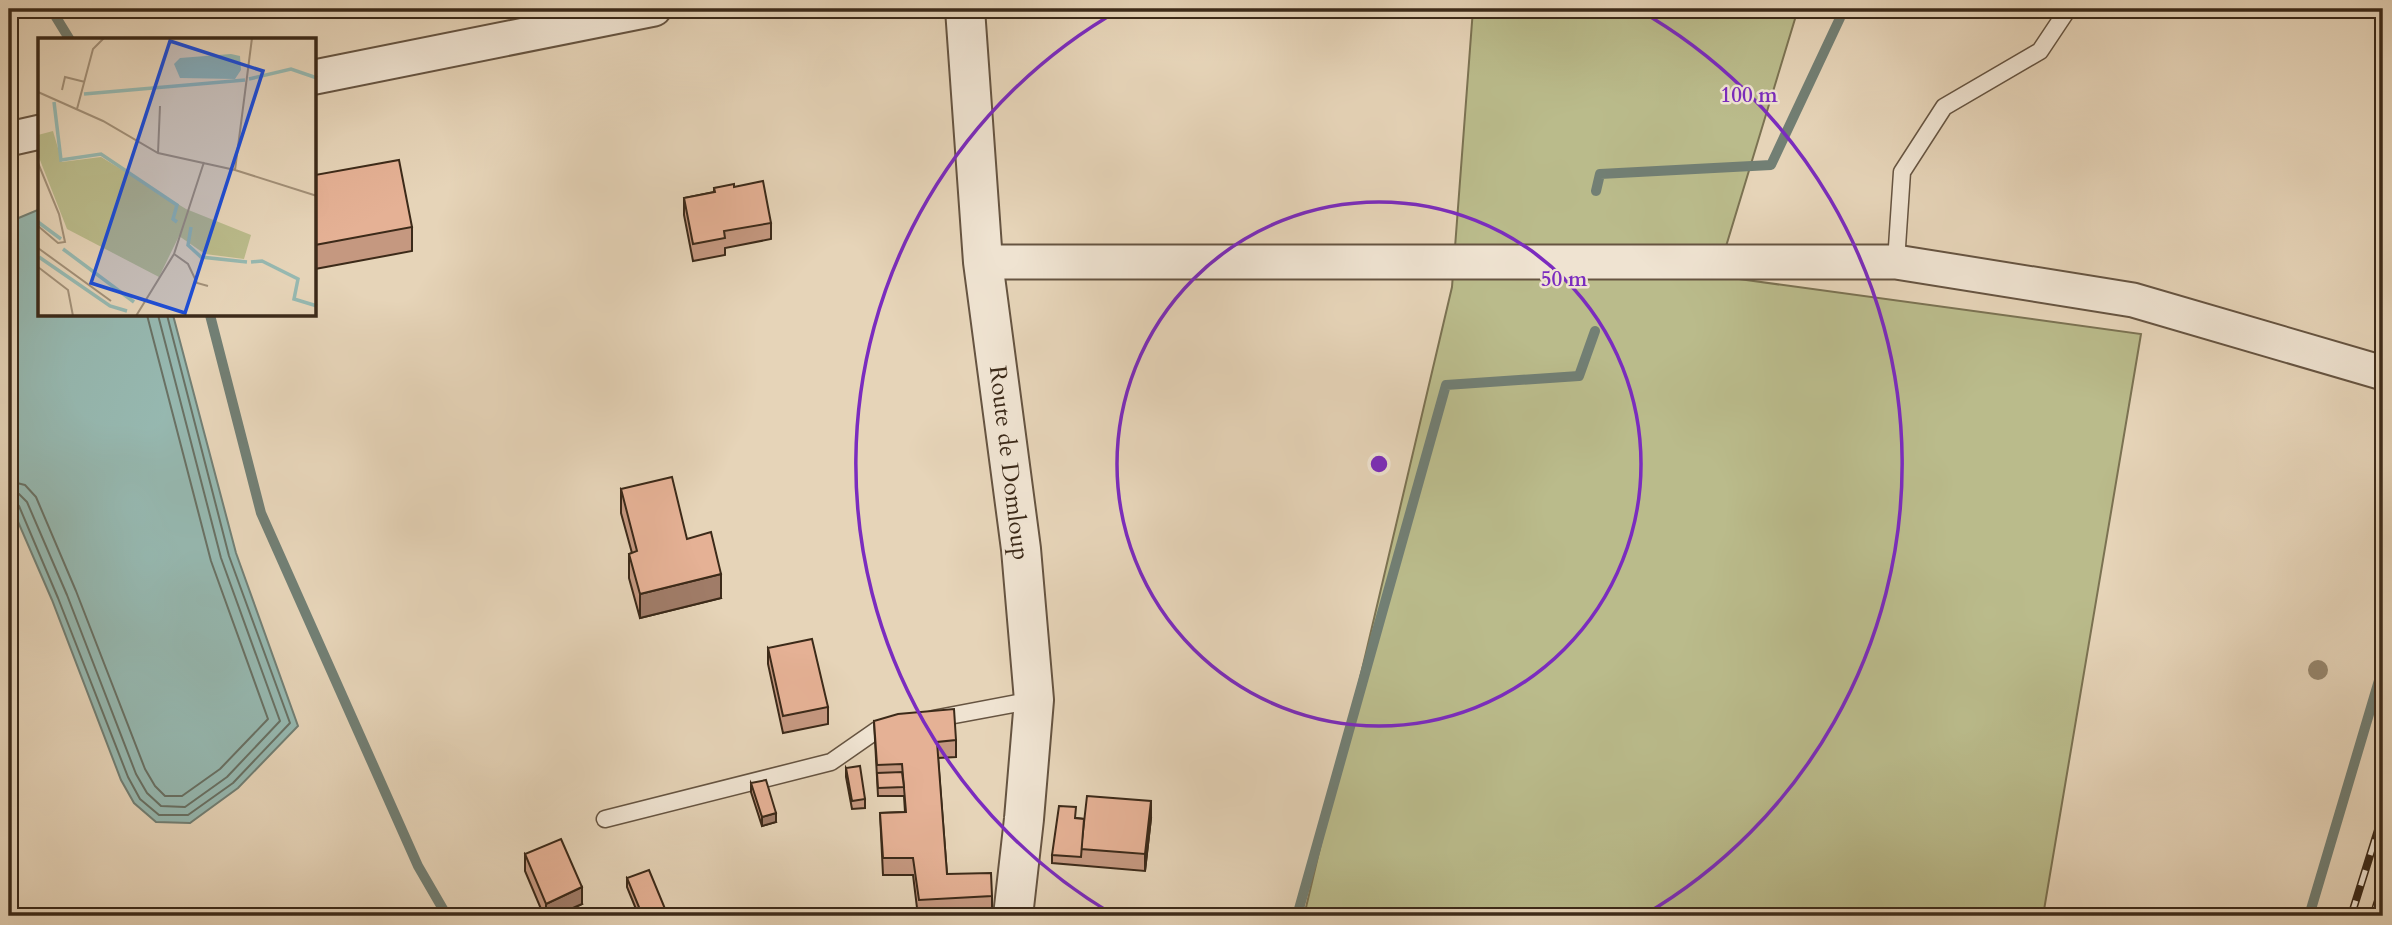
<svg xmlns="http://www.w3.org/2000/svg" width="2392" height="925" font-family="Cardo,serif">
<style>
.green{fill:#babb8b;stroke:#7b7252;stroke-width:2}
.water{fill:#96b8b0;stroke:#727f74;stroke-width:2}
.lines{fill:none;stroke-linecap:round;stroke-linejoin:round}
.shore{stroke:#697164;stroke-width:2}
.stream{stroke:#727f74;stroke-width:10}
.service-casing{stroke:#665441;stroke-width:19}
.minor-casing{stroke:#665441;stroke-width:37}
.tertiary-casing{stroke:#665441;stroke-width:42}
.service{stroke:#efe3d1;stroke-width:16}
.minor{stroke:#efe3d1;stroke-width:33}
.tertiary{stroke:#efe3d1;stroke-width:38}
.rail-casing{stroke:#3c2a19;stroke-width:8}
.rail{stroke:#efe3d1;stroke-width:5;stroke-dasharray:16;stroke-linecap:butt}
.tree{fill:#96866d}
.wall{fill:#c59880;stroke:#3c2a19;stroke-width:2}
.shaded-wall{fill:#a07c68;stroke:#3c2a19;stroke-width:2}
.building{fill:#e5b195;stroke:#3c2a19;stroke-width:2}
.ring{fill:none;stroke:#7b2cbf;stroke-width:3.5}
.labels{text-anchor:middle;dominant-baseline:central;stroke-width:5;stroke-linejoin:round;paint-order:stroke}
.street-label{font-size:24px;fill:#3c2a19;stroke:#efe3d1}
.inset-river{fill:none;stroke:#96b8b0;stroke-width:3.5}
.inset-road{fill:none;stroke:#a29078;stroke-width:2}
.view{fill:#1d4ed8;fill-opacity:0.15;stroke:#1d4ed8;stroke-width:3.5}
.inset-edge{fill:none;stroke:#3c2a19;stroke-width:3.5}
.centre{fill:#7b2cbf;stroke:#efe3d1;stroke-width:3.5}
.ring-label{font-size:21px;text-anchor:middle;font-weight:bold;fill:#7b2cbf;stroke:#efe3d1;stroke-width:5;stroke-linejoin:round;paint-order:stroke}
</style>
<rect width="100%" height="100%" fill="#e6d4b8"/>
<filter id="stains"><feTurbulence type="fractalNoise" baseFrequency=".00286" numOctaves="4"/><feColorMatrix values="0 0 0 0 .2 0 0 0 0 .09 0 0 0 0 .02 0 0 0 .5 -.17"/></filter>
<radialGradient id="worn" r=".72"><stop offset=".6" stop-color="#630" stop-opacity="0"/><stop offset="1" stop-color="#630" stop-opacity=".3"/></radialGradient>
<!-- green -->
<path class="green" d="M1473,9h325l-81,267 424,58 -98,582h-739l148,-629z"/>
<!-- water -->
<path class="water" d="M40,209v106h133l63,238 62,173 -60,62 -48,35 -34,-1 -22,-19 -13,-23 -69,-180 -43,-99v-279z"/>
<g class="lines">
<!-- shore -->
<g class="shore">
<path d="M9,481l16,4 11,12 40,94 69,178 10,17 10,10h17l38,-27 48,-50 -57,-158 -64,-246"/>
<path d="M9,492l10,2 8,8 40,93 69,179 11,19 14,13 24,1 42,-30 53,-56 -59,-163 -63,-243"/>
<path d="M9,500l6,1 4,5 39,92 70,179 12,22 19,16h29l45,-32 57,-60 -61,-167 -62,-241"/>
</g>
<!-- stream -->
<g class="stream">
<path d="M51,9l19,31"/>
<path d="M1596,191l4,-17 171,-9 69,-147 -1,-9"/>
<path d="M210,315l51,198 157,353 29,50"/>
<path d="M1297,916l149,-531 133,-9 16,-45"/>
<path d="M2309,916l74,-249"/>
</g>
<!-- service casing -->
<g class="service-casing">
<g id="service">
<path d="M1896,262l6,-90 42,-65 96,-56 28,-42"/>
<path d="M933,719l101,-19"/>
<path d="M605,819l226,-57 46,-32 17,-3"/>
</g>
</g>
<!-- minor casing -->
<g class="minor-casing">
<g id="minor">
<path d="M315,77l339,-68"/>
<path d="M9,139l31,-7"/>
<path d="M983,262h913l237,38 250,73"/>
</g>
</g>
<!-- tertiary casing -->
<g class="tertiary-casing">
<path id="tertiary" d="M965,9l18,253 38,287 13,151 -10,119 -11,97"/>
</g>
<!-- service -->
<use href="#service" class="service"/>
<!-- minor -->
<use href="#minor" class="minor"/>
<!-- tertiary -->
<use href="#tertiary" class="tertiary"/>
<!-- rail casing -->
<g class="rail-casing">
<g id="rail">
<path d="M2351,916l32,-102"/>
<path d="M2373,916l10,-31"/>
</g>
</g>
<!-- rail -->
<use href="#rail" class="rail"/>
</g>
<!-- trees -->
<circle class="tree" cx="2318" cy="670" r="10"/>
<!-- wall -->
<g class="wall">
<path d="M315,175l97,52v24l-97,18z"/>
<path d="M734,187l37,36v16l-46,9v7l-32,6 -9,-46v-17l30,-6v-4z"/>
<path d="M621,489l66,50 34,59 -81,20 -11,-40v-24l3,-1 -11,-40z"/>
<path d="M768,648l60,59v17l-45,9 -15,-69z"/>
<path d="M874,721l82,19v17l-18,1 9,116 45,22v17l-74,3 -5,-41h-30l-3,-62 25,-1 -1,-16h-26z"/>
<path d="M846,768l19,31v9l-13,1 -6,-32z"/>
<path d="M751,783l25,39 -14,4 -11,-34z"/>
<path d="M1076,818l8,1 67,-1 -6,53 -93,-8v-8z"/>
<path d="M525,854l57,50 -27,12h-11l-19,-45z"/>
<path d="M627,878l41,38 -30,-2 -11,-27z"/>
</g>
<!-- shaded-wall -->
<g class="shaded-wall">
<path d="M721,574v24l-81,20v-24z"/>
<path d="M1151,801v17l-6,53v-17z"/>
<path d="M776,813v9l-14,4v-9z"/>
<path d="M582,887v17l-27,12h-9v-12z"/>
</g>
<!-- building -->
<g class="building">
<path d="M399,160l13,67 -97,18v-70z"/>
<path d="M763,181l8,42 -47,8 1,7 -32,6 -9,-46 31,-6 -1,-4 20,-4v3z"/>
<path d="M672,477l15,62 24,-7 10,42 -81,20 -11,-40 8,-3 -16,-62z"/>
<path d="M812,639l16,68 -45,9 -15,-68z"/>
<path d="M954,709l2,31 -19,2 10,132 44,-1 1,23 -73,4 -6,-42h-30l-3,-45 26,-1 -4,-48 -25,1 -3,-44 24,-7z"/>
<path d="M860,766l5,33 -13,2 -6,-33z"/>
<path d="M902,772l2,15 -26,1 -1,-15z"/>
<path d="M766,780l10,33 -14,4 -11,-34z"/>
<path d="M1087,796l64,5 -6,53 -64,-5z"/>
<path d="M1059,806l17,1 -1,11 9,1 -3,38 -29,-2z"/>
<path d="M561,839l21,48 -36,17 -21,-50z"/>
<path d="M649,870l19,46h-36l9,-4 -14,-34z"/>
</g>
<!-- distance rings -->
<g class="ring">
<circle cx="1379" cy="464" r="262"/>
<path d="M1114 915A523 523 0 0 1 1121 9M1637 9A523 523 0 0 1 1644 915"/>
</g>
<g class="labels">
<!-- street labels -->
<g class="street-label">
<text transform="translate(1009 463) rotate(83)">Route de Domloup</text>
</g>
</g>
<!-- overview -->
<g transform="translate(38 38)">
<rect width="278" height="278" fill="#e6d4b8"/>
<path d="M15,93l9,31 39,-5 85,52 65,26 -7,24 -39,-5 -26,-18 -20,41 -92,-48 -29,-74v-20z" fill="#babb8b"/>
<path d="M193,16l9,2 1,14 -6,9 -55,-1 -6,-14 6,-6z" fill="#96b8b0"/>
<path class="inset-river" d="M211,41l42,-10 26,9M46,56l161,-14M16,64l7,58 40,-6 76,51 -4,14 4,3M0,184l23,17M153,189l-3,18 13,12 46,5M25,211l71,53M1,219l71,49 17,5M213,224l11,-1 36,18 -4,20 23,7"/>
<path class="inset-road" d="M24,52l3,-13 20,5M0,54l65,29 55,32 77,17 82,26M39,71l16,-60 11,-11M120,115l2,-47M0,125l21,51 6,28 -7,1 -20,-17M197,132l17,-132M0,210l73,53M136,216l14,10 9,19 11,3M0,229l30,23 5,26M98,278l38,-62 30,-92"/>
<path class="view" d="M132,3l93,30 -78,242 -94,-30z"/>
<rect width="278" height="278" class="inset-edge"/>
</g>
<circle cx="1379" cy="464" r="10" class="centre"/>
<g class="ring-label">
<text x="1749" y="102">100 m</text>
<text x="1564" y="286">50 m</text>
</g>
<!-- margin -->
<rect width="2392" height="925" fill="none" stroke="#e6d4b8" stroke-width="35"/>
<rect x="10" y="10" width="2371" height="904" fill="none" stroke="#3c2a19" stroke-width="3.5"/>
<rect x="18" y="18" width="2357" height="890" fill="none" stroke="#3c2a19" stroke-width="2"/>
<rect width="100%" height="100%" filter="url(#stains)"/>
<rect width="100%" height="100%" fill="url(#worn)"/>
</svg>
